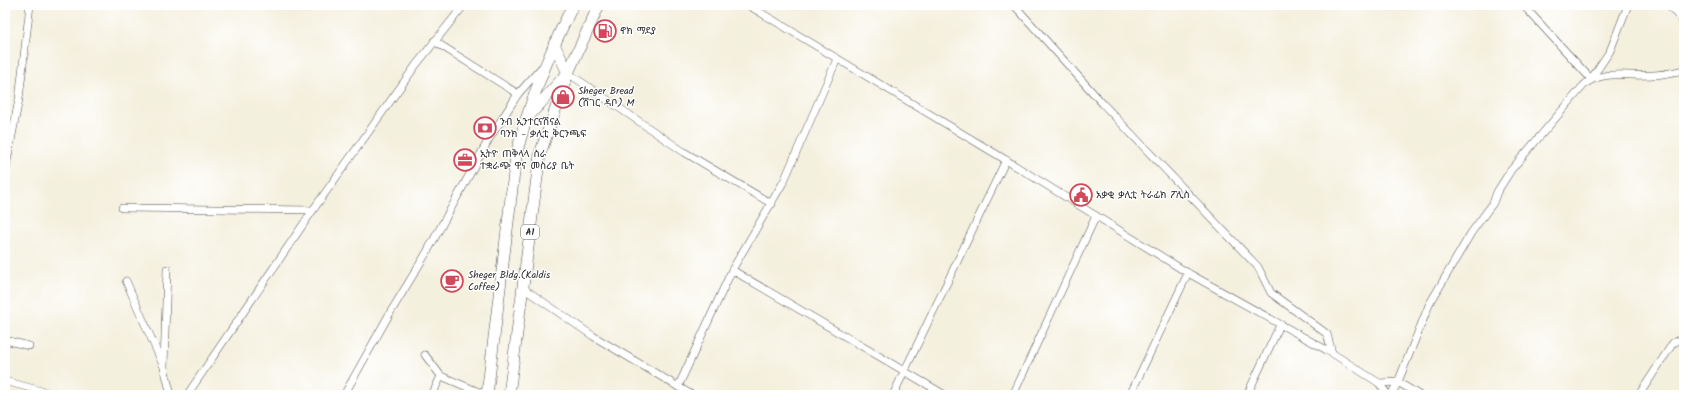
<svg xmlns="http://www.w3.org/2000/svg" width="1689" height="400" font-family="Kalam,'Noto Sans Ethiopic',sans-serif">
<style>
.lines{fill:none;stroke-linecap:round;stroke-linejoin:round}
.street-casing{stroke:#494946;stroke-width:8}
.primary-casing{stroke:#494946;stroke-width:12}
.street{stroke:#fff;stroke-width:7}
.primary{stroke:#fff;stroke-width:11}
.labels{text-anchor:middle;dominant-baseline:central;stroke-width:3;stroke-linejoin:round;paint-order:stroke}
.shield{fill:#fff;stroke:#6b6b6b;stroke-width:1}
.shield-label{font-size:9px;font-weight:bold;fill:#2b2b2b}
.poi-label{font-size:10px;fill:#2b2b2b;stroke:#fff;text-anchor:start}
</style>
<rect width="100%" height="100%" fill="#fff"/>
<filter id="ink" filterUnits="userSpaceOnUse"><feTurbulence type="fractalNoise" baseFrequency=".025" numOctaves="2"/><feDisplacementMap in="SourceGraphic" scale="8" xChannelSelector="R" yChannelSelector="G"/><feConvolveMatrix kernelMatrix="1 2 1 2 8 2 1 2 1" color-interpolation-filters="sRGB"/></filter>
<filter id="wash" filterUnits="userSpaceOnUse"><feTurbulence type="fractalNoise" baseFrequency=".012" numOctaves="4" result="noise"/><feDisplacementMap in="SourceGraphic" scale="16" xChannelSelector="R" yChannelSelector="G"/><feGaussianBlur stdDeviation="0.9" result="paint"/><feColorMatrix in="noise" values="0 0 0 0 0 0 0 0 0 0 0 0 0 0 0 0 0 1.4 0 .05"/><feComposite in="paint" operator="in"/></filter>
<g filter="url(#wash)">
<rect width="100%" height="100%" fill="#f4f0de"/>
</g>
<g filter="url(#ink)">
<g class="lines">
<!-- street casing -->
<g class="street-casing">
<g id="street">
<path d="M748,5l258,155 182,113 144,80 47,30 9,12"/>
<path d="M1014,5l89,99 155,163 13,26 56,41 5,19"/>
<path d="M1523,5l68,74 19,-28 18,-46"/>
<path d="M1669,5l15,18"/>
<path d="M434,41l84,53"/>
<path d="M568,73l116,79 88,52"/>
<path d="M5,172l14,-73 11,-94"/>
<path d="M122,208l191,2"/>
<path d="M167,269l-3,98 7,28"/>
<path d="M732,270l213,125"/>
<path d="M126,281l37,84"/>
<path d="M523,288l70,48 99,59"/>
<path d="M5,340l24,6"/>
<path d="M425,355l16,21"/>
<path d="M5,381l51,14"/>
<path d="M1379,383l19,-1 21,13"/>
<path d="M678,387l54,-117 52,-89 53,-122"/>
<path d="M187,395l126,-185 103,-145 48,-60"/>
<path d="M344,395l46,-82 37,-61 62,-113 29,-45 24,-27"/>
<path d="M432,395l9,-19 45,19"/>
<path d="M893,395l113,-235"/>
<path d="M1013,395l83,-179"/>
<path d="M1130,395l58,-122"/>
<path d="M1247,395l33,-70"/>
<path d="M1391,395l7,-13 31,-77 42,-72 22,-30 4,-11 14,-22 73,-85c18,-16 46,-8 69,-10 10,0 21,-3 31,-5"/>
<path d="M1639,395l34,-52 11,-5"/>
</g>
</g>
<!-- primary casing -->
<g class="primary-casing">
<g id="primary">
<path d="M554,44l14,29"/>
<path d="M527,118l37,-41"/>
<path d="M487,395l29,-239c13,-54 32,-101 57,-151"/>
<path d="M509,395l31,-241 28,-81 31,-68"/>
</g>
</g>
<!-- street -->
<use href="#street" class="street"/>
<!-- primary -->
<use href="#primary" class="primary"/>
</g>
</g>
<!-- icons -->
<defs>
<g id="fuel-ring" transform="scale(1.15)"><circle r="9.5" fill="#fff" stroke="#d1495b" stroke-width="1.5"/><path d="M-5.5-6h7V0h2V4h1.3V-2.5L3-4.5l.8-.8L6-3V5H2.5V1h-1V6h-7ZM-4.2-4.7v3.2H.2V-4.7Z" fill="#d1495b"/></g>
<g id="shop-ring" transform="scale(1.15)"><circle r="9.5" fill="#fff" stroke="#d1495b" stroke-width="1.5"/><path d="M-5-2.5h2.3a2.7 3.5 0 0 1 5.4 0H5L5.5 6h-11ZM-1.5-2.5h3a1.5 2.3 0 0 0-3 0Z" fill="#d1495b"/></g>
<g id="bank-ring" transform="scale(1.15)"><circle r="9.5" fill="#fff" stroke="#d1495b" stroke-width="1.5"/><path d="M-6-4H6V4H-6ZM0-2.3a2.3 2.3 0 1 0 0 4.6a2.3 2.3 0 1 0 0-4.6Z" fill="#d1495b"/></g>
<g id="office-ring" transform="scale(1.15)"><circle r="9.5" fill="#fff" stroke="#d1495b" stroke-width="1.5"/><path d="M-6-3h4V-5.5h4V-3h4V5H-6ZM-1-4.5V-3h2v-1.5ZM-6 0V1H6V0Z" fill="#d1495b"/></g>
<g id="civic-ring" transform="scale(1.15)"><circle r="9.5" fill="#fff" stroke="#d1495b" stroke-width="1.5"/><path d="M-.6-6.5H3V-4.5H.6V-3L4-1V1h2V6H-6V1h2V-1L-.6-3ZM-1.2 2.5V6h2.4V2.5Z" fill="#d1495b"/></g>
<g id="cafe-ring" transform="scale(1.15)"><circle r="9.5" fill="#fff" stroke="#d1495b" stroke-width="1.5"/><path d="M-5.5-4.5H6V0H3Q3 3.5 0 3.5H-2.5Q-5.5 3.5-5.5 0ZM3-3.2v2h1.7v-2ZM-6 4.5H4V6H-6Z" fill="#d1495b"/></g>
</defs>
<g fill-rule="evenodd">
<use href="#fuel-ring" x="605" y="31"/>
<use href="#shop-ring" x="563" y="97"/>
<use href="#bank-ring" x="485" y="128"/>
<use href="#office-ring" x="465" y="160"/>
<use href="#civic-ring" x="1081" y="195"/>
<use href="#cafe-ring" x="452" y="281"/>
</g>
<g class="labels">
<!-- shield labels -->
<rect class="shield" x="521" y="225" width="18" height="14" rx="3"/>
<g class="shield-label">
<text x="530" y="232">A1</text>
</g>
<!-- poi labels -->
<g class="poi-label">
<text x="620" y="31">ኖክ ማደያ</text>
<text x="578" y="91">Sheger Bread<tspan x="578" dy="12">(ሸገር ዳቦ) M</tspan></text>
<text x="500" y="122">ንብ ኢንተርናሽናል<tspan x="500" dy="12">ባንክ - ቃሊቲ ቅርንጫፍ</tspan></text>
<text x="480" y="154">ኢትዮ ጠቅላላ ስራ<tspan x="480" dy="12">ተቋራጭ ዋና መስሪያ ቤት</tspan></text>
<text x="1096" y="195">አቃቂ ቃሊቲ ትራፊክ ፖሊስ</text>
<text x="468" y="275">Sheger Bldg.(Kaldis<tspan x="468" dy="12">Coffee)</tspan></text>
</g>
</g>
<!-- margin -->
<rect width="1689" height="400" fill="none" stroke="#fff" stroke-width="20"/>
</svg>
